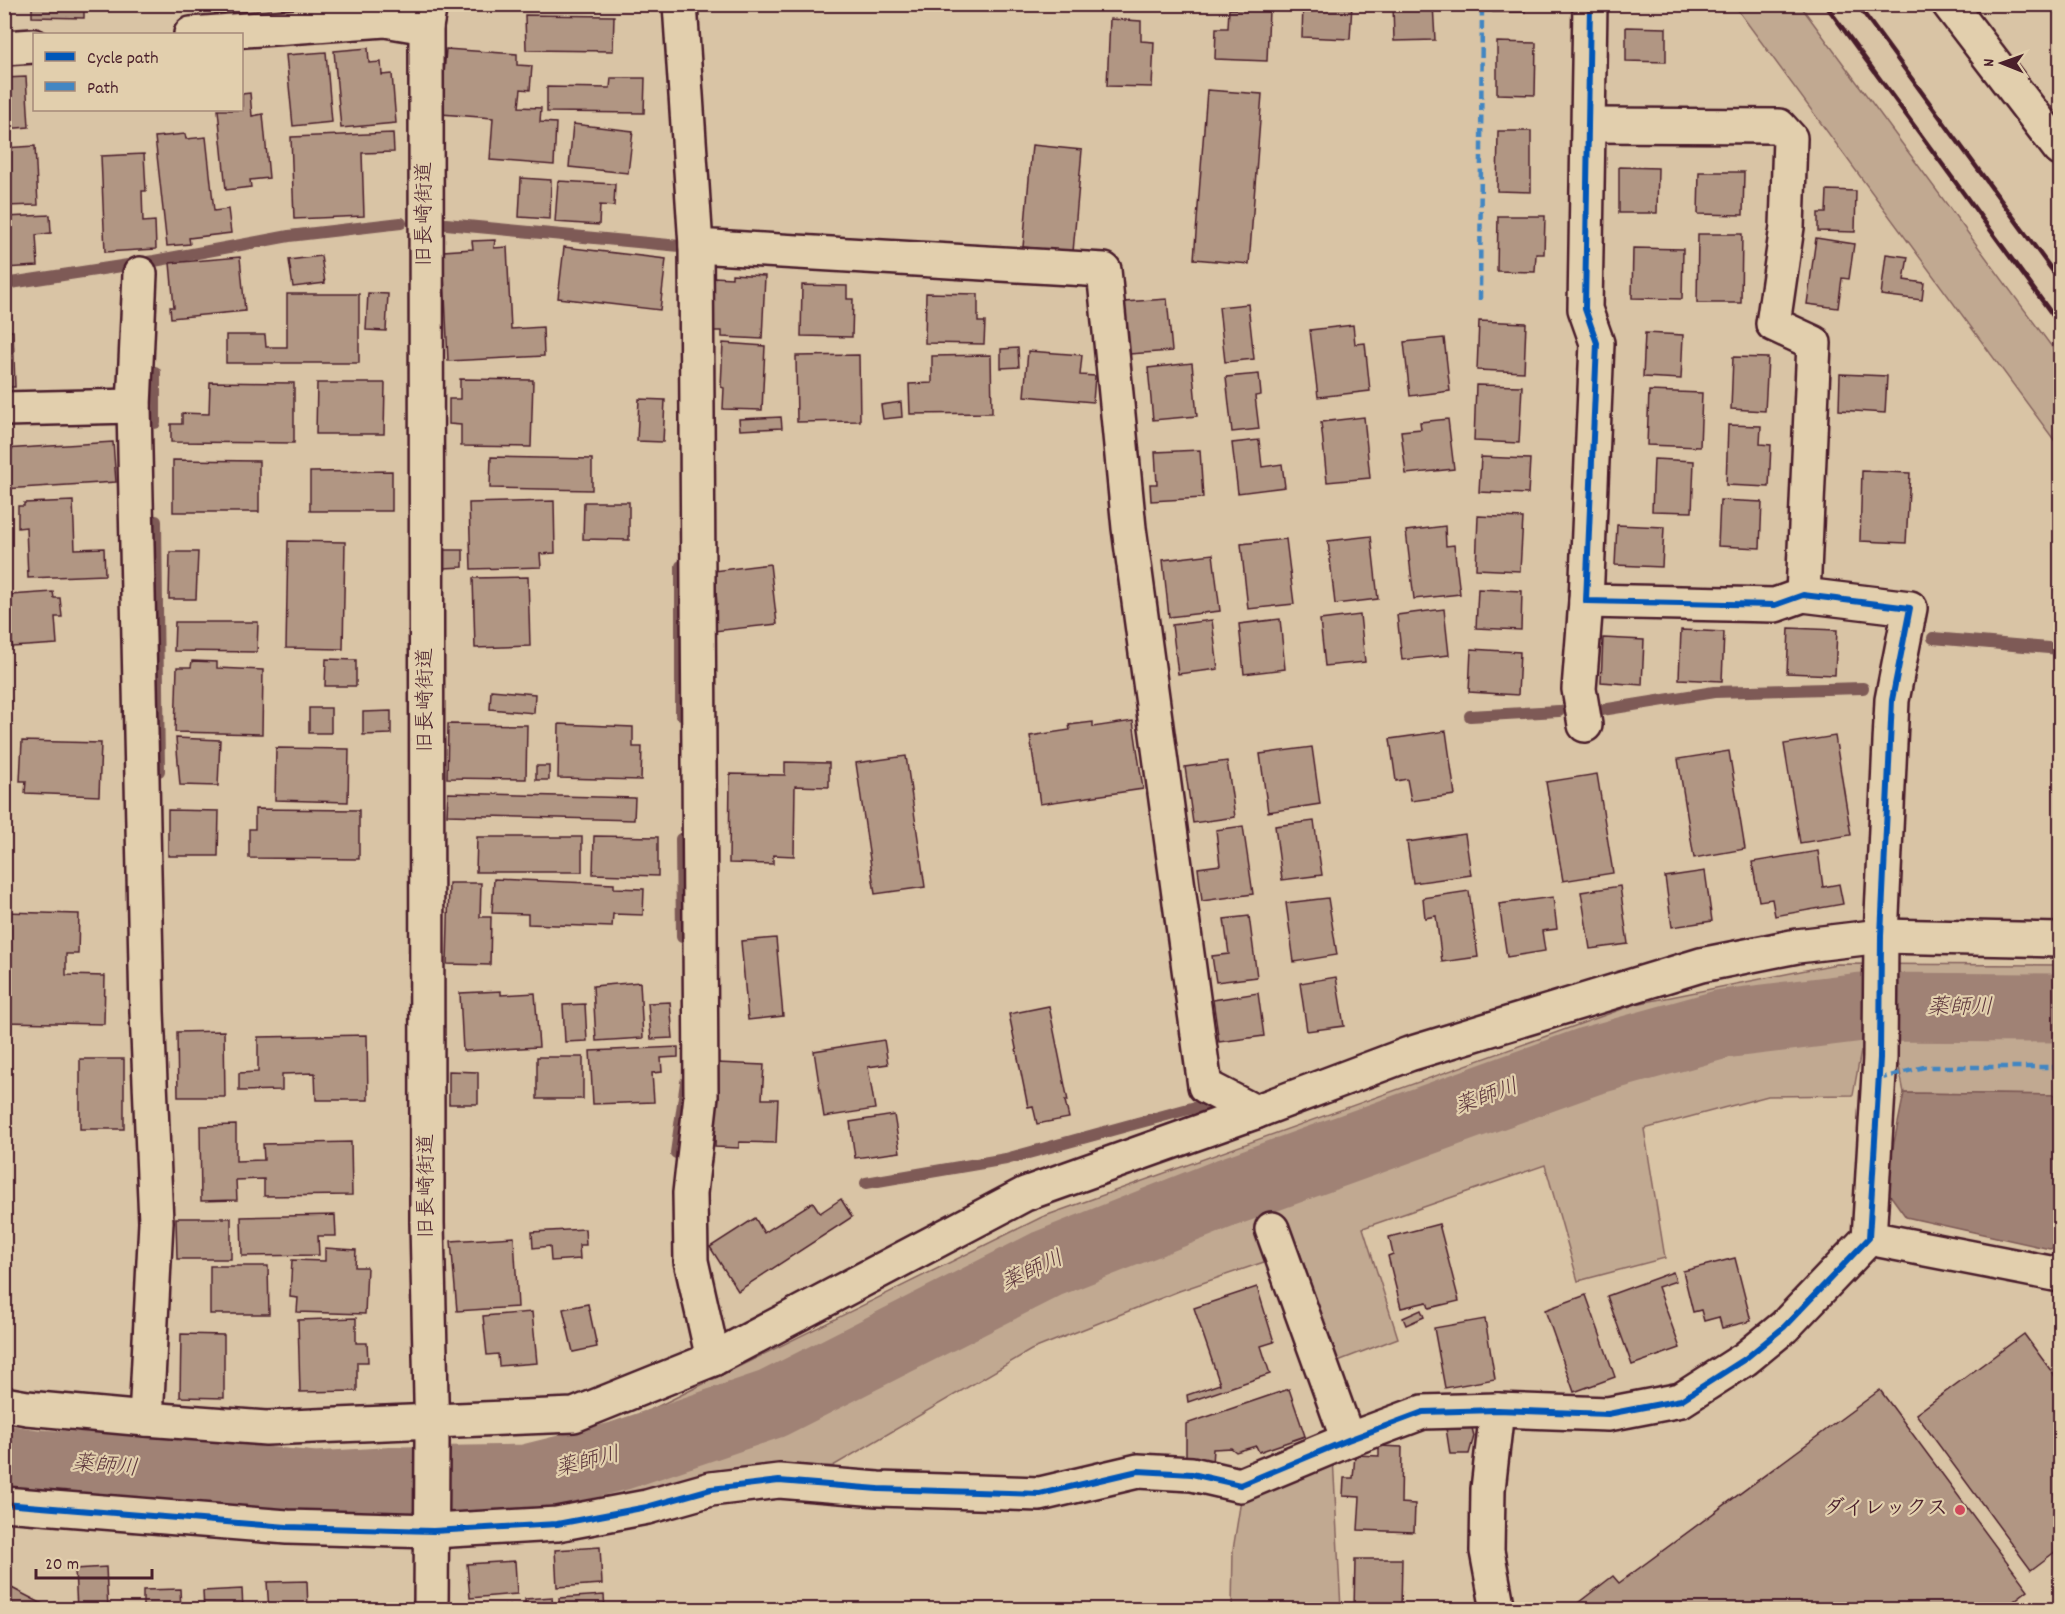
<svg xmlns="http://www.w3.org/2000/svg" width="2065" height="1614" font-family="Dekko,'Klee One',sans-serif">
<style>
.green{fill:#c1a991;stroke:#86645e;stroke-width:1.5}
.water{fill:#a08275;stroke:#7e5a57;stroke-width:1.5}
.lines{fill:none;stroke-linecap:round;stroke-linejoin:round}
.stream{stroke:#7e5a57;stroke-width:12}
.river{stroke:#a08275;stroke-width:69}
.building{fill:#b19683;stroke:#4a1f2b;stroke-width:1.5}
.minor-casing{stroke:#4a1f2b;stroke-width:38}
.minor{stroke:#e2cfad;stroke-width:33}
.rail{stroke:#4a1f2b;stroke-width:4.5}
.quiet{stroke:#4286c2;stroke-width:4.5;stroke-dasharray:9 4.5;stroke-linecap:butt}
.cycleway-casing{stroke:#e2cfad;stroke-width:10}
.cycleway{stroke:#0057b8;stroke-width:6}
.poi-dot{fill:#d1495b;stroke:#e2cfad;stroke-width:2}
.labels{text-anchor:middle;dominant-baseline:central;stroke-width:4.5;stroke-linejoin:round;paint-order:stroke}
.street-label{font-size:21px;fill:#4a1f2b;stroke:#e2cfad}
.poi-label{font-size:21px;font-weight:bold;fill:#4a1f2b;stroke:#e2cfad;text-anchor:end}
.water-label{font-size:22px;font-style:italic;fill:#5b333a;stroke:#e2cfad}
</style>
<rect width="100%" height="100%" fill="#d9c4a5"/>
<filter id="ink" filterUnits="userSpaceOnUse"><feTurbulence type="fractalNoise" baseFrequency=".0167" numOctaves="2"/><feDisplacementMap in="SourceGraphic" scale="12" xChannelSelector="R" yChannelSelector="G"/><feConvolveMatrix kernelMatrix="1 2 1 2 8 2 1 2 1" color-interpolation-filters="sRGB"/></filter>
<g filter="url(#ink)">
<!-- green -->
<g class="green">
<path d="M1734,5h66l260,353v90z"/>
<path d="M1836,964l224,1v26l-254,-4 -201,44 -559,206 -317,161 -111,28 424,-209 594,-213z"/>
<path d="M1833,1027l227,4v64l-156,-2 -8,-42h-35l-8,44 -85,1 -124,33 21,129 -87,23 -33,-116 -182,63 35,110 -60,23 -39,-111 -120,41 -148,59 -198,116 -124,5 -95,30 -87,8 152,-44 389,-191 542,-198z"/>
<path d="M1333,1457l8,152 -109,1 1,-60 8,-50z"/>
</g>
<!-- water -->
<path class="water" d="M1904,1093l156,2v149l-10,5 -144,-32 -21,-29z"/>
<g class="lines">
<!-- stream -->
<g class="stream">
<path d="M446,224l234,22"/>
<path d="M4,284l150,-23 135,-25 112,-13"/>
<path d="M155,372v51"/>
<path d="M156,521l3,250"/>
<path d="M681,566v148"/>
<path d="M1933,638l127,11"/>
<path d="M1602,710l112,-18 149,-4"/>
<path d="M1470,716l89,-5"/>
<path d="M681,839l1,98"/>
<path d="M676,1153l10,-71"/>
<path d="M866,1183l140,-24 197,-54"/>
</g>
<!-- river -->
<path class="river" d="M4,1459l32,5 123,7 157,15 84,-5 126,-2 93,-23 153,-52 275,-140 181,-72 362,-131 133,-37 139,-17 198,1"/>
</g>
<!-- building -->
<g class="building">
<path d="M32,4h52v14l-52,-1z"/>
<path d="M1303,4h49l-2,35 -48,-2z"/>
<path d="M1393,4h40l2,36 -41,1z"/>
<path d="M1494,4h31v8h-32z"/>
<path d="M1229,9l40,1 -2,51 -52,-2 1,-31h12z"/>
<path d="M525,15l89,1 -1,35 -87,-1z"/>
<path d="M1110,19l31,2v20l13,1 -2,45 -45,-1z"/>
<path d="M1626,27l40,1v34l-40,-1z"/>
<path d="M1497,42l39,1 -1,52 -38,-1z"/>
<path d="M368,48l1,15 12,-1 1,13 10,-1 4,49 -55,5 -7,-77z"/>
<path d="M446,49l71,5v11l15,1 -2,24 -9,-1 -2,18 22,1 -1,14 16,1 -2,42 -64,-5 3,-42 -52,-4z"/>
<path d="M326,52l6,70 -39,4 -7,-71z"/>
<path d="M26,77l3,50 -25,2v-51z"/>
<path d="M611,78h34l-1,35 -97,-1v-25l63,1z"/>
<path d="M1207,90l55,4 -13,170 -55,-5z"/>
<path d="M250,93l2,23 11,-2 6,64 -19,2 1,7 -25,3 -8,-80h24v-16z"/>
<path d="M573,124l60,7 -5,42 -59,-6z"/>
<path d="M1498,131h33v61l-34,-1z"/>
<path d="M393,133l1,19 -32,1 2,63 -70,3 -3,-82z"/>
<path d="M185,134l1,5 20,-2 8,74 14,-2 3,24 -42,5 1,6 -23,2 -12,-109z"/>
<path d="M1032,145l50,5 -9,102 -50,-5z"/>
<path d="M35,146l3,59 -34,1v-58z"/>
<path d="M144,154l2,37h-4l1,31 12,-1 1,28 -51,3 -4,-96z"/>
<path d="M1619,167l39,1 -1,45h-38z"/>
<path d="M1699,172h45l-1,43 -45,-1z"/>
<path d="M521,178l30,2 -1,39 -31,-2z"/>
<path d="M558,181l57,3 -1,22 -14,-1 -1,20 -44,-3z"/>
<path d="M1827,190l29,1 -1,41 -37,-1v-18h8z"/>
<path d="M50,215l1,18 -15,2 2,31 -34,2v-51z"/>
<path d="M1498,216h47l-1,38h-8l-1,18 -38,-1z"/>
<path d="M1698,234h44l-1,69h-44z"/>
<path d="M1816,238l38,6 -5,35 -7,-1 -4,30 -31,-4z"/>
<path d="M495,240l-1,8 13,-1 4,82 32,-2 1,29 -96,5 -5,-110 30,-2 -1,-8z"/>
<path d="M564,247l102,12 -6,51 -102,-12z"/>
<path d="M1633,248l50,1 -1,50 -50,-1z"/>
<path d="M1886,254l22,3 -4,23 20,3 -2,17 -41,-5z"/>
<path d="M321,256l4,27 -32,4 -4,-27z"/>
<path d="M240,257l5,54 -74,7 -1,-11h4l-4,-44z"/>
<path d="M732,274l33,2 -3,63 -40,-2v-6h-11l3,-54 18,1z"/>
<path d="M802,285l45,1v13h6l-1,38 -51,-1z"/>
<path d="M368,293l20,1 -2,37 -20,-1z"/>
<path d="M926,293l52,1v28h7l-1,22 -59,-1z"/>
<path d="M287,294h72v69h-133v-28h39l1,12h21z"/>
<path d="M1167,299l5,52 -43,3 -5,-52z"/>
<path d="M1248,304l6,55 -29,3 -6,-55z"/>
<path d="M1479,321l47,2 -2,49 -47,-2z"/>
<path d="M1353,325l2,19 10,-1 5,48 -52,6 -8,-67z"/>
<path d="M4,331h9l2,56h-11z"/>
<path d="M1645,333l38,2 -2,44 -38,-2z"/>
<path d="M1444,338l6,53 -40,5 -6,-54z"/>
<path d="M723,343l42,3 -3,64 -39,-1 1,-21 -3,-1z"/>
<path d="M1018,348l1,19 -18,1v-19z"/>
<path d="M1028,351l54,4 -2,20 15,1 -2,26 -69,-6z"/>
<path d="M859,355l1,66 -63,1 -1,-66z"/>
<path d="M991,355l1,58 -82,1 -1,-30 23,-1v-27z"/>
<path d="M1733,357l35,1 -3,53 -34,-2z"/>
<path d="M1192,363l5,53 -44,4 -5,-52z"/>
<path d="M1259,374l2,21 -6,1 4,33 -27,3 -6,-55z"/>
<path d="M1840,374l47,2 -2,37 -46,-3z"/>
<path d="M460,379l73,1 -2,67 -70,-1v-21l-12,-1v-25h11z"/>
<path d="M210,382l84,1v60l-123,-1v-18h11v-11l27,1z"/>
<path d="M317,383h68l-1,51h-68z"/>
<path d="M1476,385l46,1 -3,57 -45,-2z"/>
<path d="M1649,391l53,2 -2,54 -53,-2z"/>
<path d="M639,399l26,1 -2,42 -26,-1z"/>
<path d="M901,402l1,15 -19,2 -2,-14z"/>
<path d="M781,417l1,11 -42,2 -1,-11z"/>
<path d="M1364,417l6,61 -43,4 -6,-60z"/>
<path d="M1448,419l6,50 -48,5 -5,-43 20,-2 -1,-7z"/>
<path d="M1728,425l33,1 -1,18 11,1 -2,42 -43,-2z"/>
<path d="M1259,440l3,27 20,-3 3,23 -47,6 -6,-50z"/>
<path d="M113,442l3,40 -112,7v-40z"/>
<path d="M1200,450l3,48 -52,3 -1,-17h7l-2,-32z"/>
<path d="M491,457l101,2v31l-102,-2z"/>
<path d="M1481,457l49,2 -2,35 -49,-2z"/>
<path d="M1654,459l40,2 -2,51 -40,-1z"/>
<path d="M173,460l86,1v51h-86z"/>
<path d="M392,471v40h-82v-39z"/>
<path d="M1862,471l48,2 -4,70 -46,-2z"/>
<path d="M1720,500l42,2 -2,46 -42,-2z"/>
<path d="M73,501l2,48 29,-1 1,27 -77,3 -2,-51 -8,1v-22h6v-3z"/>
<path d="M554,501l1,52 -15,1 1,13 -70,2 -2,-66z"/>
<path d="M584,502h45v38l-46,-1z"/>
<path d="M1478,516l45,2 -3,53 -44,-2z"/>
<path d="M1617,525l47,2 -2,40 -47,-2z"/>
<path d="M1445,526l1,20 8,-1 6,49 -46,5 -8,-68z"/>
<path d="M1371,536l7,63 -43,5 -7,-63z"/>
<path d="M1286,539l8,65 -46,5 -7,-65z"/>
<path d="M288,541l57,1 -2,107 -57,-1z"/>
<path d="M444,550h19v17l-19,1z"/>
<path d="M170,552h28l-2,47h-27z"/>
<path d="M1213,554l7,57 -51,6 -6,-57z"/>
<path d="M770,564l7,60 -63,7 -3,-27h6l-3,-33z"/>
<path d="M528,577l2,69 -55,2 -2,-70z"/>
<path d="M1478,589l44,2 -1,39 -45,-2z"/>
<path d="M53,592l1,6h6l2,19h-7l2,27 -45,3 -2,-52z"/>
<path d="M1444,609l5,46 -47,5 -5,-45z"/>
<path d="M1360,615l5,47 -40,4 -5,-46z"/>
<path d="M1280,619l5,50 -41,5 -5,-50z"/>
<path d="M1212,620l6,49 -40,5 -6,-49z"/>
<path d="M175,622h83l-1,30 -83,-1z"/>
<path d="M1789,628l48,2 -2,45 -48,-2z"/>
<path d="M1681,630l43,2 -2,49 -43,-2z"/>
<path d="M1603,638l41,2 -2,45 -41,-3z"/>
<path d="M1471,649l49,3 -2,43 -49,-3z"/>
<path d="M326,659l30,1v26h-31z"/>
<path d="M192,661l25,1v6l46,2 -1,64 -87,-2 2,-65h14z"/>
<path d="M491,690l44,4 -1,19 -44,-4z"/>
<rect x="309" y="708" width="22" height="25"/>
<path d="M391,711v23l-28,1v-23z"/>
<path d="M1133,721l10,68 -103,15 -10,-68 40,-6 -1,-5 24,-3v5z"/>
<path d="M448,724l79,1 -1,54 -79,-1z"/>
<path d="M559,724l74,3v20h9l-1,33 -83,-2z"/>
<path d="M1446,731l9,64 -44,6 -4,-22 -11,2 -6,-42z"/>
<path d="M1835,736l16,99 -51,8 -16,-99z"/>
<path d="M176,738l44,2 -2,46 -38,-1z"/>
<path d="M22,741l79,2 -2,53 -74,-3 1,-12h-6z"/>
<path d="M1312,747l8,57 -52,8 -8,-58z"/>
<path d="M276,748l73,1 -1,53 -73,-2z"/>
<path d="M1729,751l16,98 -51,9 -16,-99z"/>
<path d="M906,756l19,131 -50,7 -19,-131z"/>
<path d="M1227,761l8,56 -42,6 -8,-56z"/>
<path d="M785,762l44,1v24l-34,-1 -1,70 -21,-1v9l-44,-1 1,-89 55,1z"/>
<rect x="536" y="766" width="13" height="14"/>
<path d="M1597,774l16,99 -50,8 -17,-99z"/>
<path d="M448,793l187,5 -1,22 -187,-5z"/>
<path d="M255,809l104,1v49l-110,-1v-29h6z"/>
<path d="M168,810l51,1 -1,45h-50z"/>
<path d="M1314,821l8,54 -40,5 -7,-54z"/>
<path d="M1243,826l10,68 -51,7 -4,-33 22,-3 -4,-35z"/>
<path d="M1465,834l6,41 -58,8 -6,-41z"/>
<path d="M594,836l64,1v39l-65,-2z"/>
<path d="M477,837h105v35h-106z"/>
<path d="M1818,851l5,36 16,-3 4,20 -68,12 -3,-17 -13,2 -7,-39z"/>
<path d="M1705,871l7,50 -40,6 -7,-50z"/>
<path d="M494,879l120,5v4l30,1 -1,26 -30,-1 -1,13 -84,-3v-10l-36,-1z"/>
<path d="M449,883h32l-1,34h11l-1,48 -43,-1z"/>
<path d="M1620,886l8,58 -38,5 -9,-57z"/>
<path d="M1469,891l9,66 -36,5 -6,-46 -11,2 -2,-20z"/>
<path d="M1553,897l4,32 -15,2 3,20 -38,6 -8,-53z"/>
<path d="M1328,898l9,57 -43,7 -8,-59z"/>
<path d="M4,912l75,2 -1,40h-12v21l39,1 -1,48 -100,-2z"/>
<path d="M1249,916l8,61 -41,5 -4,-26 17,-2 -5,-35z"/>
<path d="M776,938l7,78 -35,4 -7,-79z"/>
<path d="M1336,977l8,49 -37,5 -7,-48z"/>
<path d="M640,982l3,56 -47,3 -3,-55z"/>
<path d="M501,991v4l34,-2 4,54 -76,4 -3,-58z"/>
<path d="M1258,993l6,43 -45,6 -6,-42z"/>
<path d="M670,1002l3,36 -22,1 -3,-36z"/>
<path d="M585,1004l2,37 -22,1 -2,-37z"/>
<path d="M1049,1006l19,95h-3l4,17 -32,6 -4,-18 -5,1 -19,-93z"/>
<path d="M224,1031l1,66h-47l-1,-65z"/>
<path d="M367,1035l1,65h-52l-1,-27 -33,1v16l-43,1v-18l19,-1v-35z"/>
<path d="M884,1040l4,24 -20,3 7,42 -51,8 -10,-66z"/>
<path d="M678,1047v10l-17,1 1,14 -10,1 2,29 -61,2 -3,-53z"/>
<rect x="537" y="1057" width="46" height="42"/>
<rect x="80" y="1059" width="44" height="70"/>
<path d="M717,1063l47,2 -2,34h16l-2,44 -37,-1v6l-24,-1z"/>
<path d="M449,1071l29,1v32h-29z"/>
<path d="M894,1115l6,37 -45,6 -5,-36z"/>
<path d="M236,1125v36l28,-1 -1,-16 88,-2 1,53 -88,1v-17l-28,1 1,20 -36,1 -1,-75z"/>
<path d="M841,1199l11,18 -114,74 -28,-44 45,-29 9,15 49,-31 7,11z"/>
<path d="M335,1215l1,21h-18l1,19 -77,1 -1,-39z"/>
<path d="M176,1218h55v41h-54z"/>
<path d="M1439,1224l20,77 -30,7 -2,-6 -26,6 -13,-52 5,-2 -4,-17z"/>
<path d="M585,1229l1,16h-7l1,14 -29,2 -1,-15 -17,2 -1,-16z"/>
<path d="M514,1237l4,70 -61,4 -6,-70z"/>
<path d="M325,1248l31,2 -1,17h12l-2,47 -68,-2 1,-14 -8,-1 2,-37 33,1z"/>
<path d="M1735,1258l16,63 -29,7 -3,-11 -15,4 -3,-11 -8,2 -10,-41z"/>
<path d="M210,1266h58l1,48h-59z"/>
<path d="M1673,1272l3,9 -18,6 22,61 -48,17 -25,-69z"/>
<path d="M1257,1287l17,55 -13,4 9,28 -82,28 -1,-7 33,-11 -26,-76z"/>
<path d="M1586,1295l29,82 -41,15 -29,-82z"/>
<path d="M588,1304l9,43 -24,5 -10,-43z"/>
<path d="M1421,1310l3,7 -18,8 -3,-7z"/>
<path d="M532,1312l5,51 -38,3 -1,-12 -11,1 -4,-39z"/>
<path d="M356,1318v25h11l1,19h-11v29l-57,1 -2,-72z"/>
<path d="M1485,1319l10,60 -50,9 -11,-60z"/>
<path d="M181,1334l43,1v63l-44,-1z"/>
<path d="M2024,1334l36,49v165l-29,22 -115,-156z"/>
<path d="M1289,1389l16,47 -46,16 -3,-6 -20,6 -5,-4 -18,1 -1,15 -26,-3v-37z"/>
<path d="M1880,1390l148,200 -26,20h-426l-2,-4 39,-30 6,7z"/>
<path d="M1471,1424l3,12 -5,18h-19l-4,-26z"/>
<path d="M1379,1446l23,1 -1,56 14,1 -1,28 -56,-2 2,-33 -17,-1 1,-18h9l2,-23 24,1z"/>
<path d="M600,1547l2,37 -45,3 -2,-37z"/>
<path d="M1355,1559h47l-1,51h-47z"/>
<path d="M515,1561l2,33 -47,4 -3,-34z"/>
<path d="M106,1567l2,42 14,-1v2h-45l-2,-41z"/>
<path d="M307,1581l1,29h-39l-2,-28z"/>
<path d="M4,1584l50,26h-50z"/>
<path d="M180,1589l1,21h-38v-20z"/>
<path d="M242,1589l1,21h-39l-1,-19z"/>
<path d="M604,1595l1,15h-45l-1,-12z"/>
<path d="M552,1597l1,13h-93l65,-5v-6z"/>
</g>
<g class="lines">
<!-- minor casing -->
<g class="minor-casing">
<g id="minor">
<path d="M430,4l-4,23 1,1196 5,219 -1,168"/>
<path d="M680,4l16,242 408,24 25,258 76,558 50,26"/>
<path d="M1949,4l111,145"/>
<path d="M191,34l194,-14 41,7"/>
<path d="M4,48l30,-2"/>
<path d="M1589,125l190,1 11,12 -3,89 -14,97 41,19 -11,252"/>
<path d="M696,246l5,850 -11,97 1,68 22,98"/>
<path d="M140,274l-6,132 13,606 9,210 -10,197"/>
<path d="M4,409l130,-3"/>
<path d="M1585,725l-6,-36 7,-88"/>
<path d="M1272,1229l76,211"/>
<path d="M1869,1238l191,37"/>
<path d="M4,1404l23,4 119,11 120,9 308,-13 139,-56 312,-165 230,-82 154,-58 292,-89 96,-19 84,-10 179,4"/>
<path d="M1497,1410l-9,79 -1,62 11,59"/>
<path d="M4,1504l283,23 146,4 124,-7 90,-17 64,-18 68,-8 99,8 162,5 98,-23 54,3 48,11 108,-45 75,-28 74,-2 111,4 73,-14 64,-41 39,-32 85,-89 11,-180 1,-122 11,-236 18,-92 -107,-13 -28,10 -189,-4 11,-258 -12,-34 5,-305"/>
</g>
</g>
<!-- minor -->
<use href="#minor" class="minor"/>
<!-- rail -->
<g class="rail">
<path d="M1825,4l235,321"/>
<path d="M1857,4l203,277"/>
</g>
<!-- quiet -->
<g class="quiet">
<path d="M1480,300l2,-296"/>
<path d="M1878,1079l46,-12h136"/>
</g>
<!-- cycleway casing -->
<g class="cycleway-casing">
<path id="cycleway" d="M4,1504l283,23 146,4 124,-7 90,-17 64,-18 68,-8 99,8 162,5 98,-23 54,3 48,11 108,-45 75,-28 74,-2 111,4 73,-14 64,-41 39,-32 85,-89 11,-180 1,-122 11,-236 18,-92 -107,-13 -28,10 -189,-4 11,-258 -12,-34 5,-305"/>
</g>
<!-- cycleway -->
<use href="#cycleway" class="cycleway"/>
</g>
</g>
<!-- markers -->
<circle class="poi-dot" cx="1960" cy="1510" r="6"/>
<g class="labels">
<!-- street labels -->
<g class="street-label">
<text transform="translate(426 214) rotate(-90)">旧長崎街道</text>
<text transform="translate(427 700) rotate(-90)">旧長崎街道</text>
<text transform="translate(428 1186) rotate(-90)">旧長崎街道</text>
</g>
<!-- poi labels -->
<g class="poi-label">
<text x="1948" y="1510">ダイレックス</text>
</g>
<!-- water labels -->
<g class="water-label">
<text x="1960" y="1008">薬師川</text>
<text transform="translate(1487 1098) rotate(-20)">薬師川</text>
<text transform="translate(1033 1272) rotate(-25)">薬師川</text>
<text transform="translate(588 1463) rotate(-14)">薬師川</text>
<text transform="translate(105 1467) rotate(5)">薬師川</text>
</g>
</g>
<!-- margin -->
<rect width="2065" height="1614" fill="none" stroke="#e2cfad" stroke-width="24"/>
<rect x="12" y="12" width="2041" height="1590" fill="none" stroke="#4a1f2b" stroke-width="2" filter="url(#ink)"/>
<!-- legend -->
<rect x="33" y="33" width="210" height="78" fill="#e2cfad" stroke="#a58979" stroke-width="1.5"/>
<rect x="45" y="52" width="30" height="9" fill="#0057b8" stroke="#a58979" stroke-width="1.5"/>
<text x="87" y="63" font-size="18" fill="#4a1f2b">Cycle path</text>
<rect x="45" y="82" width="30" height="9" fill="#4286c2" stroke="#a58979" stroke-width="1.5"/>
<text x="87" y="93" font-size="18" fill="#4a1f2b">Path</text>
<!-- north arrow -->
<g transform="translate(2002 63) rotate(271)" stroke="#e2cfad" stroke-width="4.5" paint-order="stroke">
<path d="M0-4.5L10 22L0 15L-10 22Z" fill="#4a1f2b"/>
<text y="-9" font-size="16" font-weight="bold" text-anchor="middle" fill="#4a1f2b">N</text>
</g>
<!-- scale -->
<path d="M36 1569v9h116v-9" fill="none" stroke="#4a1f2b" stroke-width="3"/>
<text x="45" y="1569" font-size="18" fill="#4a1f2b" stroke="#e2cfad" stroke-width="4.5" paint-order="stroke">20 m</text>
</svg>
